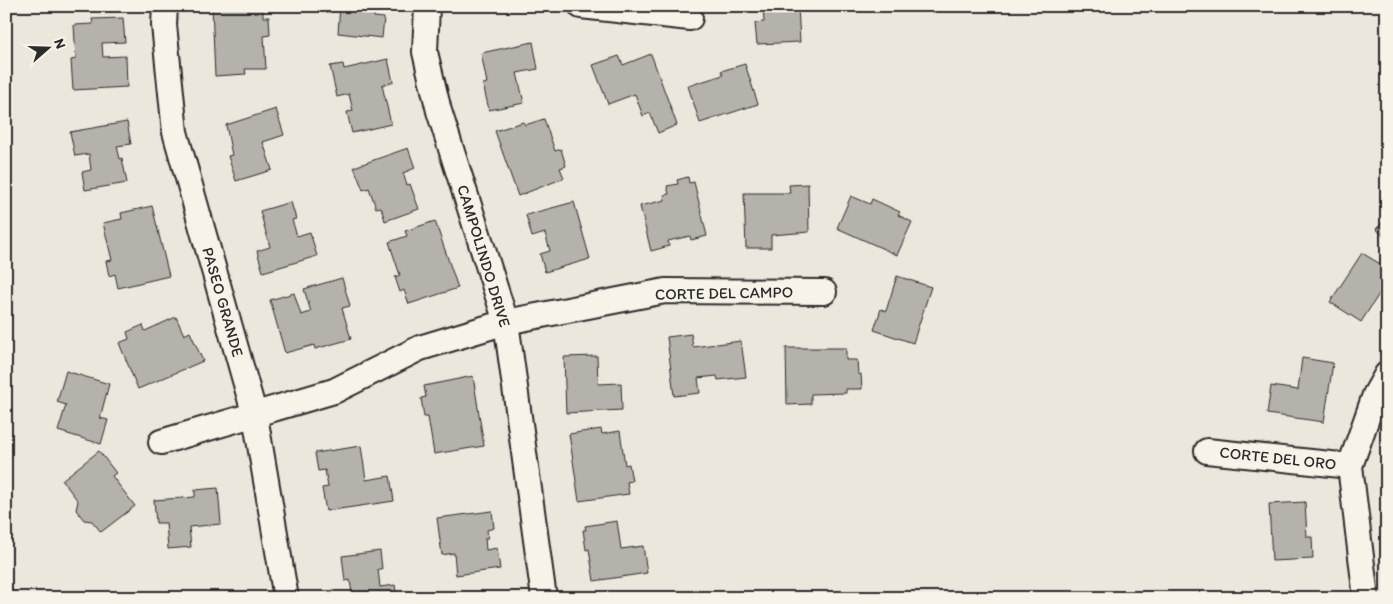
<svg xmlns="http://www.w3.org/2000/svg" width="1393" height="604" font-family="Itim,sans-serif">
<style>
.building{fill:#b5b2ab;stroke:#2b2b2b}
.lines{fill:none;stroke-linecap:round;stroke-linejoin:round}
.minor-casing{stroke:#2b2b2b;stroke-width:28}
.minor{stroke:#f7f3e8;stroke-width:24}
.labels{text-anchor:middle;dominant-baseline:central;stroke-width:4.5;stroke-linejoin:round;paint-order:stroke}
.street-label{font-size:16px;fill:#2b2b2b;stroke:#f7f3e8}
</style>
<rect width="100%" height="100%" fill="#ebe7dd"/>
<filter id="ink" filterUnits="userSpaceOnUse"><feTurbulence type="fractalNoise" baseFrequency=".02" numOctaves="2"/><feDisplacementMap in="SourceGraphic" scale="10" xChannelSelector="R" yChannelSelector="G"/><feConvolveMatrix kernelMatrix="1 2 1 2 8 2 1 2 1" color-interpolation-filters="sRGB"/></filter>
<g filter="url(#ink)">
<!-- building -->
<g class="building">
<path d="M263,6v11h6l1,18 -6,1 2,33h-21l1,5 -31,2 -3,-69z"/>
<path d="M340,6h35l-1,11 10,1 -2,20 -44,-5z"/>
<path d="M763,6h35l2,36 -43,2 -2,-21 9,-1z"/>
<path d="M123,18l2,24 -23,1 1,14 23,-1 1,31 -54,3 -2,-30 5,-1 -2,-34 19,-1 -1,-5z"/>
<path d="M533,42l5,27 -21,4 7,30 -35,7 -6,-26 4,-1 -6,-30z"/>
<path d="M651,54l26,71 -19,8 -8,-20 -7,3 -8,-22 -27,10 -15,-39 26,-9 4,9z"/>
<path d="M388,59l5,23 -11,3 9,39 -39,9 -5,-21 6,-1 -4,-17 -12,3 -7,-31 13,-2 1,5z"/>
<path d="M745,64l13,40 -58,19 -12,-37 35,-11 -2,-4z"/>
<path d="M276,109l8,26 -21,7 9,28 -36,11 -8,-25 4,-1 -6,-30z"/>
<path d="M544,119l11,32 6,-2 5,17 -6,2 4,10 -46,18 -23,-65 28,-9 2,3z"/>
<path d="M127,122l4,22 -14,2 3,13 2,-1 5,25 -42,7 -3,-18 9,-2 -2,-16 -14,2 -5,-24z"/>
<path d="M408,148l7,20 -12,5 4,12 3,-1 9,25 -34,12 -4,-14 -5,1 -7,-20 -6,2 -9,-23z"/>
<path d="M688,177l1,6 5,-1 13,54 -16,4 -1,-4 -22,5 1,5 -18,5 -11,-45 25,-6 -1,-5 5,-1 -2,-8 11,-2 -1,-4z"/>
<path d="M808,184l1,48 -38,3v13h-25l-2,-55h46l-1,-8z"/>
<path d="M851,196l19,8 2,-5 28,13 -2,3 14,7 -15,33 -60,-27z"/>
<path d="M291,202l5,17 -4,1 5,16 13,-4 7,24 -54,16 -6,-21 13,-4 -10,-36z"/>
<path d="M574,202l16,57 -45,13 -5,-18 10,-3 -5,-18 -13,4 -6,-22z"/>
<path d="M152,206l17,70 -51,12 -3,-14 -6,2 -3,-15 6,-1 -9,-37 19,-4 -1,-6z"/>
<path d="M435,221l23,67 -49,16 -5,-14 -4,2 -5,-15 5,-2 -11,-33 18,-6 -2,-5z"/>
<path d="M1383,222l4,3v14l-11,-10z"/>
<path d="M1362,253l25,15v24l-2,2 -4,-3 -20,31 -31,-20z"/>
<path d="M897,276l34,11 -18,56 -39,-13 7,-21 5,2z"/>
<path d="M342,278l8,28 -8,2 9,31 -36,10 -1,-4 -29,8 -15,-53 24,-7 7,22 10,-3 -7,-23z"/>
<path d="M176,317l8,18 6,-3 13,29 -65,28 -19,-46 10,-4 -2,-7 16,-7 2,6z"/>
<path d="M691,334l2,13 48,-6 5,36 -28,3 -1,-4 -19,2 2,15 -26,3 -7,-59z"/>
<path d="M786,348h60v12h11l1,14h3l1,15h-16v4l-35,1v10l-24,1z"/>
<path d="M597,356l1,28 23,-1 1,27 -56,3 -2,-56z"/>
<path d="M1302,358l31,5 -9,59 -57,-8 4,-28 27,4z"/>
<path d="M66,371l43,13 -9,34 8,2 -7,24 -43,-13 8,-26 -9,-3z"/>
<path d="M473,376l11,70 -50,8 -6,-37h-4l-3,-19 5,-1 -2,-11z"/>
<path d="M601,429l1,5 18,-3 5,34 4,-1 3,17 -5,1 2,12 -50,7 -10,-67z"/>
<path d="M361,446l5,34 24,-4 4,25 -68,10 -4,-23 6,-1 -3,-17 -7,1 -3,-18z"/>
<path d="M99,451l17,22 -4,3 23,30 -34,26 -9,-11 -8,-1 -8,-10 2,-9 -16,-21z"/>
<path d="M218,488l3,36 -32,3 2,20 -23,2 -2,-26h-10l-2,-23 41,-3v-7z"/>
<path d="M1305,502l2,35h5l1,22 -41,2 -3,-57z"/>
<path d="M492,511l2,17 -7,2 1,8h-3l1,12 11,-2 3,21 -44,6 -2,-22 -12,2 -5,-37z"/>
<path d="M617,521l4,28 22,-3 4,27 -53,8 -5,-32 -3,1 -3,-20h3l-1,-4z"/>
<path d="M380,551l2,18h-4l2,18 15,-2 2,13h-60v-2l15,-2 -2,-14 -5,1 -3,-25z"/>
<path d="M854,593l1,5h-33z"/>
</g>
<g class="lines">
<!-- minor casing -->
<g class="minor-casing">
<g id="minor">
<path d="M165,6l-1,19 11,107 80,284 31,182"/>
<path d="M427,6l-2,46 14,59 67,211 38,276"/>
<path d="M581,6l109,12"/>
<path d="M161,442l173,-51 86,-43 86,-26 159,-31 159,1"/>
<path d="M1207,451l143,15"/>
<path d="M1366,598l-16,-132 25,-71 12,-21"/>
</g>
</g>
<!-- minor -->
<use href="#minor" class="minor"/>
</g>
</g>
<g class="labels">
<!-- street labels -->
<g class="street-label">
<text transform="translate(484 256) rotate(73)">CAMPOLINDO DRIVE</text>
<text transform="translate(724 293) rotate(-1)">CORTE DEL CAMPO</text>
<text transform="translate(223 302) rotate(74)">PASEO GRANDE</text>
<text transform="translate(1278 458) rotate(6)">CORTE DEL ORO</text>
</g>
</g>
<!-- margin -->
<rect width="1393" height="604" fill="none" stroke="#f7f3e8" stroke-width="25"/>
<rect x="12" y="12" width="1368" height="579" fill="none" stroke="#2b2b2b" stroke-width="2" filter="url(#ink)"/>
<!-- north arrow -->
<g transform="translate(48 48) rotate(70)" stroke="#f7f3e8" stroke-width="4" paint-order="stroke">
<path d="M0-4L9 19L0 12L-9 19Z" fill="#2b2b2b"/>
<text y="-8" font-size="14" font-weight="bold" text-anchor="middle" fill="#2b2b2b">N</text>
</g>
</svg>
